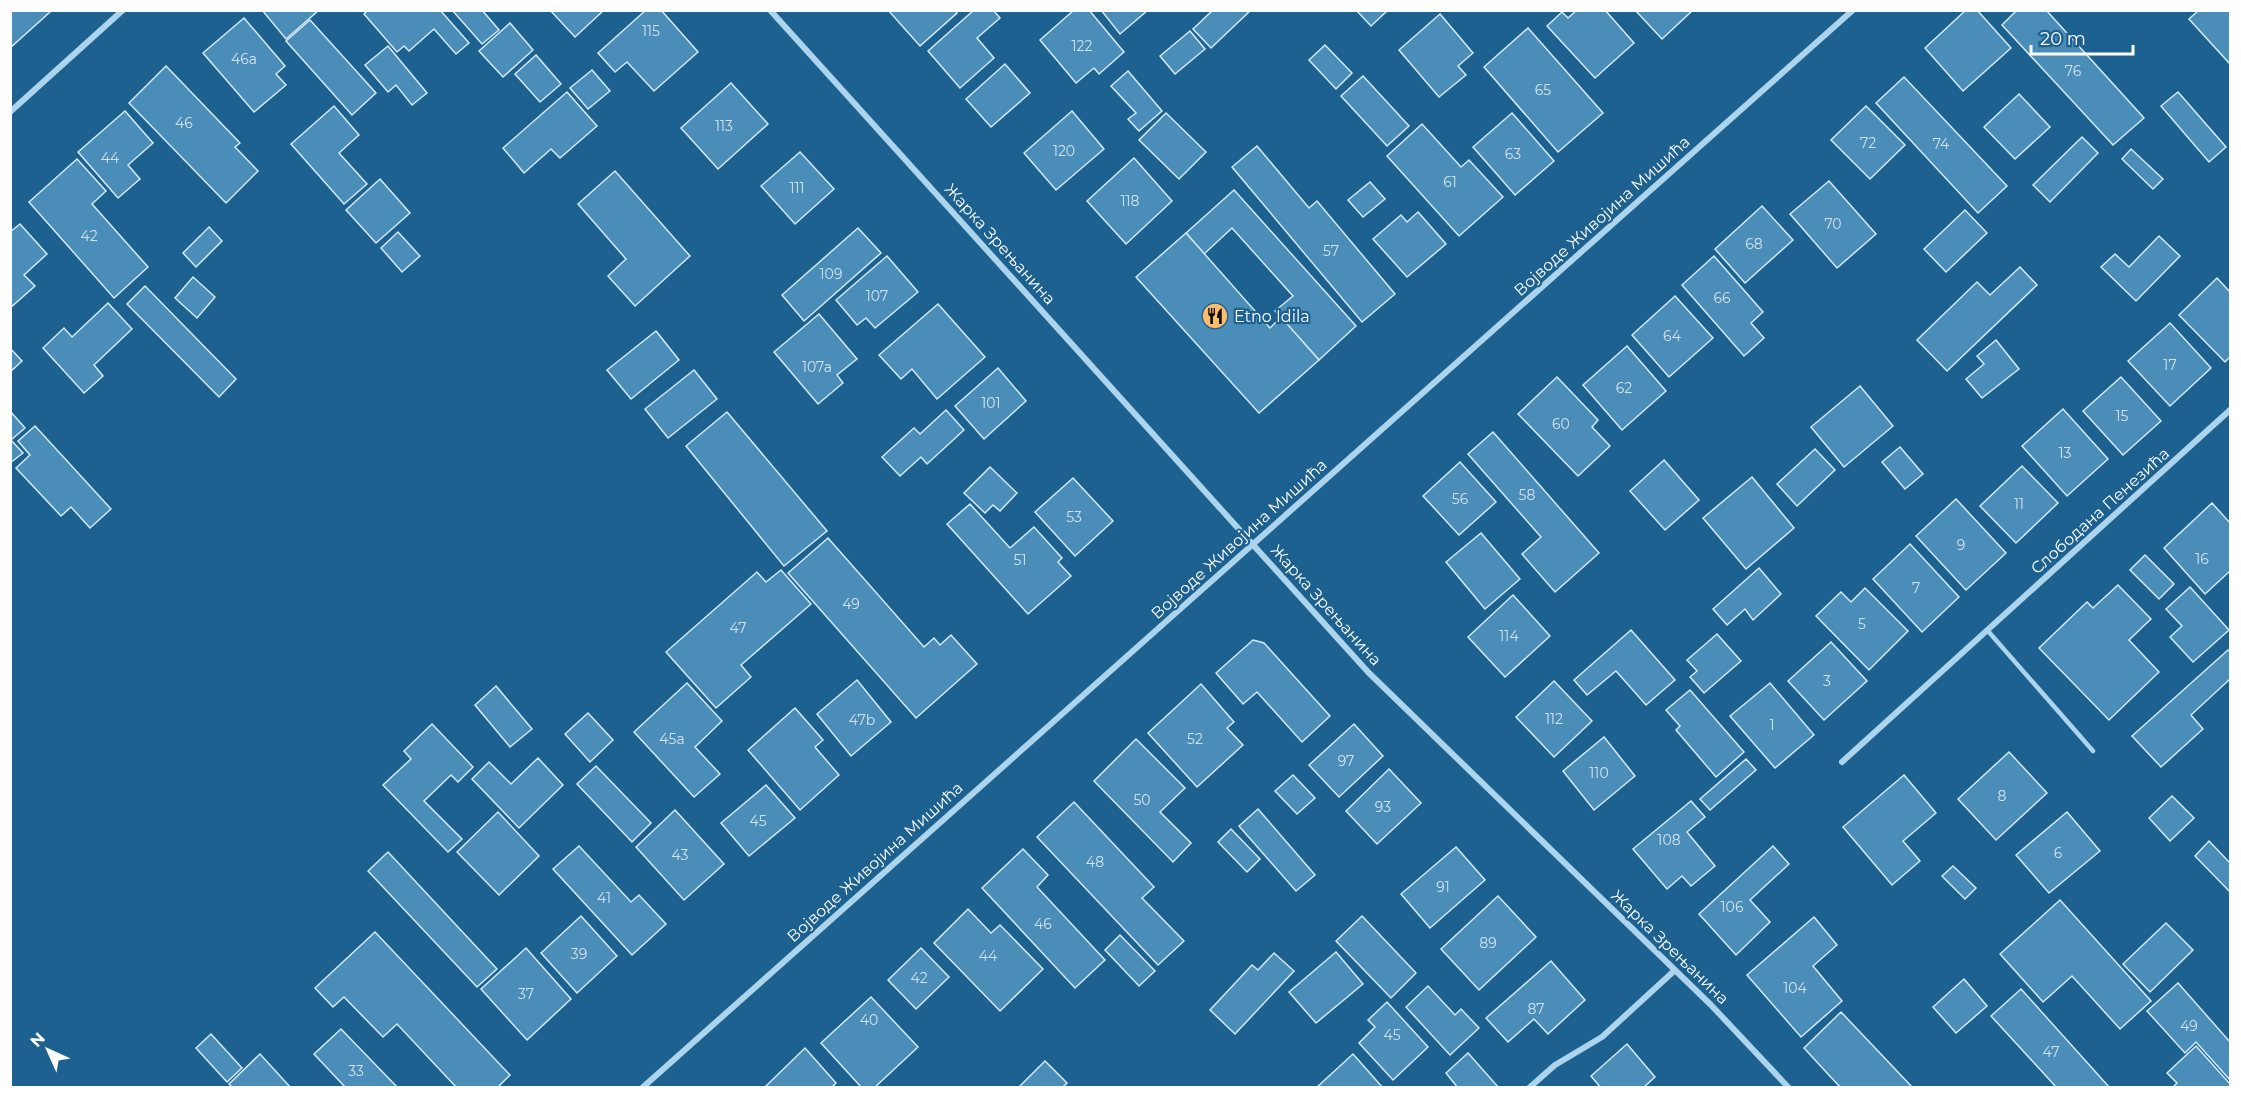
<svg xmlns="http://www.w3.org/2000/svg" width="2241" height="1098" font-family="Montserrat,sans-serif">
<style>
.building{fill:#4a8db8;stroke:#d2eafa;stroke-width:1.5}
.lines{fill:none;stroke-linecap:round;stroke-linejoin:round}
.lane{stroke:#acd4ed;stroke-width:4.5}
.street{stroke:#acd4ed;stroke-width:6}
.labels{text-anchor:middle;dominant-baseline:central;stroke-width:4.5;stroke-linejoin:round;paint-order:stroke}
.number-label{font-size:14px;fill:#d2e2ed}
.street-label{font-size:16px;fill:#fff;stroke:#1d6190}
.poi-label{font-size:16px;fill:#fff;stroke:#1d6190;text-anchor:start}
</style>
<rect width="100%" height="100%" fill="#1d6190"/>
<!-- building -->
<g class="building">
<path d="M10,10h38l2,2 -40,36z"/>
<path d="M262,10h57l-33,29z"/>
<path d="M368,10h72l29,33 -13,11 -22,-25 -25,22 -5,-5 -7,6 -33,-38z"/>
<path d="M452,10h30l17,20 -17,14z"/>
<path d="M550,10h54l-29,27z"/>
<path d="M646,10h15l37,42 -44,39 -27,-29 -12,10 -17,-19z"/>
<path d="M888,10h67l2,3 -37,33z"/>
<path d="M974,10h19l7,8 -23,20 17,20 -34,30 -32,-37z"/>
<path d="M1074,10h15l35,42 -25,22 -5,-6 -18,15 -36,-43z"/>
<path d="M1101,10h47l-28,24z"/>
<path d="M1213,10h38l-40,38 -18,-19z"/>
<path d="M1356,10h32l-17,16z"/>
<path d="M1577,10h28l29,33 -39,35 -48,-52 15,-14 6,6z"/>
<path d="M1635,10h58l-31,29z"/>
<path d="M1966,10h11l34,38 -48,43 -38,-43z"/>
<path d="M2017,10h29l98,108 -31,27 -111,-120z"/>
<path d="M2199,10h31v54l-41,-45z"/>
<path d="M1440,14l33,39 -15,13 8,9 -27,22 -40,-47z"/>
<path d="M244,18l41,48 -9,8 10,11 -32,27 -51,-59z"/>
<path d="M310,20l66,73 -24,22 -66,-74z"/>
<path d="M510,23l23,27 -30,27 -24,-26z"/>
<path d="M1528,28l75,85 -45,39 -74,-85z"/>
<path d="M1190,31l15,18 -30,25 -15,-18z"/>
<path d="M1325,45l27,28 -16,16 -27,-29z"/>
<path d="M388,46l39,47 -15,12 -16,-20 -8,7 -23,-27z"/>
<path d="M536,55l25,29 -21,18 -25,-28z"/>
<path d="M1005,64l25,29 -39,34 -25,-28z"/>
<path d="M166,66l74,77 -5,4 23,24 -32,32 -97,-100z"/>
<path d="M592,70l18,21 -22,18 -18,-21z"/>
<path d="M1128,71l34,40 -23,20 -11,-12 8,-6 -25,-27z"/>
<path d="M1363,76l46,50 -22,20 -46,-50z"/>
<path d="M1904,77l103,109 -29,27 -102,-110z"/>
<path d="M731,83l37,41 -50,45 -37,-41z"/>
<path d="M567,92l30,34 -37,32 -9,-9 -27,24 -21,-25z"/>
<path d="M2178,92l48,55 -17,15 -48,-56z"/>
<path d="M2019,94l31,33 -35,32 -31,-32z"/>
<path d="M334,106l25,29 -20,18 28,31 -23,20 -53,-60z"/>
<path d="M1866,106l39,39 -35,34 -39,-39z"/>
<path d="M125,111l28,32 -25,22 12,14 -22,19 -40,-46z"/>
<path d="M1072,111l32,38 -48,41 -32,-37z"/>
<path d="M1166,113l40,39 -27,27 -40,-39z"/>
<path d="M1512,113l42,48 -39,34 -42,-48z"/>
<path d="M1422,124l39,43 8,-7 34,37 -44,39 -72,-80z"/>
<path d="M2082,137l16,16 -48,49 -17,-17z"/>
<path d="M1257,146l52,62 8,-7 78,93 -33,28 -130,-155z"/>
<path d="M2131,149l32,30 -10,10 -31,-30z"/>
<path d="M800,152l34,37 -39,35 -34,-38z"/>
<path d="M1134,158l38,43 -46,43 -39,-43z"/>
<path d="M77,159l29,32 -14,13 56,63 -34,31 -85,-96z"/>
<path d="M615,171l75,85 -55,50 -27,-30 18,-17 -48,-55z"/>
<path d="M380,179l30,34 -34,30 -30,-33z"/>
<path d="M1829,181l47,53 -39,34 -47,-54z"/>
<path d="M1370,182l15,17 -22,18 -15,-17z"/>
<path d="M1234,190l122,136 -37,34 -44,-49 18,-15 -61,-68 -28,26 -18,-21z"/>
<path d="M1762,206l31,34 -48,43 -30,-34z"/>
<path d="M1965,210l22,23 -41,39 -22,-23z"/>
<path d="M1418,212l28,32 -39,33 -34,-38 28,-24 6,7z"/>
<path d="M20,224l27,30 -23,21 11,11 -25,22v-76z"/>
<path d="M209,227l13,14 -26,26 -13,-14z"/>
<path d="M858,228l23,25 -77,68 -22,-26z"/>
<path d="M398,232l22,24 -18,16 -21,-24z"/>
<path d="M1186,233l84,95 11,-11 38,43 -60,53 -123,-136z"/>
<path d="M2159,236l21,20 -44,45 -35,-34 14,-13 14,13z"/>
<path d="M887,256l31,36 -43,36 -9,-10 -9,7 -21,-25z"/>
<path d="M1714,256l49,56 -12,11 13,15 -20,18 -62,-71z"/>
<path d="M2020,267l17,18 -90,86 -30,-31 60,-58 13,13z"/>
<path d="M193,277l22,20 -18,21 -22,-20z"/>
<path d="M2217,278l13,14v65l-5,5 -46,-47z"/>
<path d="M145,286l91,93 -17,18 -92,-93z"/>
<path d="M1675,296l38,42 -44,39 -37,-42z"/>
<path d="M108,303l24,26 -38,36 9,11 -19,17 -41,-45 21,-20 8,9z"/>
<path d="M938,304l47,53 -48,42 -25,-30 -11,10 -22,-24z"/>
<path d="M819,314l38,45 -20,16 6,8 -25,21 -44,-52z"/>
<path d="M2170,323l41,45 -41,38 -42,-45z"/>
<path d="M656,331l23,29 -48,39 -24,-29z"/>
<path d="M1996,340l23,29 -37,29 -16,-19 18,-15 -7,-8z"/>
<path d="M1627,346l39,45 -44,39 -39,-45z"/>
<path d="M10,348l12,13 -12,11z"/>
<path d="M998,368l28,33 -42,38 -29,-33z"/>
<path d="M694,370l23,29 -49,39 -23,-29z"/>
<path d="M1557,377l41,43 -6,7 18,19 -32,30 -60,-62z"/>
<path d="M2121,377l40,44 -38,34 -40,-44z"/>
<path d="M1860,386l33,40 -49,41 -33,-40z"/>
<path d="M2063,409l45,50 -41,37 -45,-50z"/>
<path d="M946,410l18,20 -37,34 -6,-7 -21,19 -18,-19 32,-29 6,6z"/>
<path d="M10,411l15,17 -14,12 12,13 -13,10z"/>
<path d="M727,412l100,119 -43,35 -98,-120z"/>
<path d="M35,426l76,83 -21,19 -19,-21 -10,9 -45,-48 14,-13 -12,-14z"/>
<path d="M1493,432l106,121 -44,39 -33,-38 19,-17 -73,-83z"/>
<path d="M1900,447l23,27 -18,15 -23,-27z"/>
<path d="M1815,449l20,21 -38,36 -20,-22z"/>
<path d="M1664,460l35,40 -34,30 -35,-39z"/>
<path d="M1460,462l36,40 -37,33 -36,-39z"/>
<path d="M2022,466l36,37 -42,40 -36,-37z"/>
<path d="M990,467l27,26 -17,18 -7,-6 -8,8 -21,-20z"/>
<path d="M1752,477l42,51 -48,41 -43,-51z"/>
<path d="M1073,478l40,43 -38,35 -40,-44z"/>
<path d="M1956,499l50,54 -40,37 -50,-54z"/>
<path d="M2212,503l18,20v48l-25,23 -41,-46z"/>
<path d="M970,504l40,44 24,-21 28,31 -4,4 13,14 -43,38 -81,-90z"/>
<path d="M1481,533l39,46 -35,30 -39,-47z"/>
<path d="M828,538l96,109 10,-9 6,7 11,-10 26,29 -61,54 -128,-145z"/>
<path d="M1910,544l49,53 -37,35 -49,-53z"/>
<path d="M2145,555l29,29 -15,15 -29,-29z"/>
<path d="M1759,568l22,26 -28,26 -8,-11 -18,16 -14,-16z"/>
<path d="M781,570l30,34 -70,61 10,12 -35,31 -50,-56 91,-80 9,10z"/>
<path d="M2118,585l33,34 -22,21 30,32 -50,48 -70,-72 48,-46 6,6z"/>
<path d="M2190,587l39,43 -36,32 -23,-25 12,-11 -16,-17z"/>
<path d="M1865,588l43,43 -39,39 -53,-54 25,-24 10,10z"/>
<path d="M1513,595l37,41 -45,41 -37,-40z"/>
<path d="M1631,630l44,50 -29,25 -30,-34 -29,24 -13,-15z"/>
<path d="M1717,634l24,27 -37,32 -14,-16 7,-6 -10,-11z"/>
<path d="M1253,640l11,3 66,73 -28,26 -45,-50 -14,12 -27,-31z"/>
<path d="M1831,642l36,39 -43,39 -36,-39z"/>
<path d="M2228,650l2,2v27l-39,36 12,14 -42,38 -29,-31z"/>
<path d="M857,680l34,42 -40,34 -34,-42z"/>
<path d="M1554,681l38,40 -38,36 -38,-40z"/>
<path d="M687,683l35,38 -27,26 25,27 -26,23 -60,-65z"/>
<path d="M1770,683l44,52 -39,33 -45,-52z"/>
<path d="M1201,684l33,38 -7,6 16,17 -46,42 -49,-54z"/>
<path d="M496,686l36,43 -22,18 -35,-42z"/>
<path d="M1690,690l54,62 -28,25 -40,-47 4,-4 -14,-16z"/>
<path d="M795,708l28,32 -8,7 24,28 -39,35 -52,-60z"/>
<path d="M588,713l25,27 -23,22 -25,-28z"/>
<path d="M432,724l41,43 -15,15 -7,-7 -27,26 38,38 -14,13 -65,-67 28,-26 -7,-8z"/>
<path d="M1354,724l29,32 -44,41 -30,-32z"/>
<path d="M1604,737l31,39 -41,34 -31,-39z"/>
<path d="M1136,739l49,49 -25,24 31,31 -18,19 -79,-81z"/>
<path d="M2009,752l38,41 -51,47 -38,-41z"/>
<path d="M538,758l25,27 -44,43 -47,-49 17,-17 22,22z"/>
<path d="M1746,759l10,11 -46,40 -10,-11z"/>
<path d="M596,766l55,57 -19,19 -55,-58z"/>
<path d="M1389,769l32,34 -44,41 -31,-33z"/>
<path d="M1293,775l22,23 -18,16 -22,-23z"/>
<path d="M1904,775l32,38 -33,28 17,20 -28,24 -49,-58z"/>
<path d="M766,785l29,33 -46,38 -28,-33z"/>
<path d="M2172,796l22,22 -24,23 -21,-23z"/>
<path d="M1691,801l14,16 -18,15 28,34 -24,20 -9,-10 -15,13 -34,-40z"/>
<path d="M1074,802l80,85 -12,11 42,43 -26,24 -121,-128z"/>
<path d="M1258,809l57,66 -19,16 -57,-65z"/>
<path d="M675,810l49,54 -40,36 -48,-53z"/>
<path d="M498,812l41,44 -40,39 -42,-43z"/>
<path d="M2067,812l33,39 -51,42 -33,-38z"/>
<path d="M1231,829l29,30 -13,13 -29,-30z"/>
<path d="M2209,841l21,22v29l-35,-36z"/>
<path d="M579,846l52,56 8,-7 27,29 -34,31 -79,-86z"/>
<path d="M1773,846l16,18 -39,36 20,22 -34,33 -37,-41z"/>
<path d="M1456,847l29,33 -55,48 -29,-34z"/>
<path d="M1023,849l25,26 -11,12 68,73 -30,28 -93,-100z"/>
<path d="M388,852l109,117 -20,18 -109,-116z"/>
<path d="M1953,866l23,22 -11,11 -23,-23z"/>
<path d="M1498,896l38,41 -57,53 -38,-41z"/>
<path d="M2060,900l91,101 -31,28 -48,-53 -29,26 -43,-48z"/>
<path d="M968,909l23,24 9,-8 43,44 -43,42 -66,-68z"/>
<path d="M581,916l36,40 -40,37 -36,-40z"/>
<path d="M1362,916l54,57 -25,25 -55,-57z"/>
<path d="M1814,917l23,28 -24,21 29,35 -41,36 -54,-62z"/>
<path d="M2166,923l27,27 -43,42 -27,-28z"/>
<path d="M375,932l135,143 -13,13h-40l-60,-64 -14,13 -39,-40 -11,10 -18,-19z"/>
<path d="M1120,935l35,36 -16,15 -34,-36z"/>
<path d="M526,948l45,51 -44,41 -46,-51z"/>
<path d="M921,948l28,29 -33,32 -28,-29z"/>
<path d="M1336,952l27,32 -47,39 -27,-31z"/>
<path d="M1274,953l20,18 -59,63 -25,-24 42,-45 6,5z"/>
<path d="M1551,961l34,39 -37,34 -14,-15 -26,23 -22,-24z"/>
<path d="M1964,979l23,27 -31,27 -23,-26z"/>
<path d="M2178,983l52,59v38l-34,-38 -11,11 -38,-42z"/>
<path d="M1428,986l27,29 6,-6 18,19 -29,27 -44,-48z"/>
<path d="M2021,989l89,99h-53l-66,-72z"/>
<path d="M871,997l47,50 -44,41h-12l-41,-45z"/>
<path d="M1387,1002l41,45 -35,33 -34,-37 16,-16 -7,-7z"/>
<path d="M1841,1012l72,76h-72l-14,-15 -23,-25z"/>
<path d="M341,1029l57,59h-52l-32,-34z"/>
<path d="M211,1034l31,34 -15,14 -31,-34z"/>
<path d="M1627,1044l28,33 -12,11h-42l-10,-12z"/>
<path d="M2196,1046l34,38v4h-58l5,-5 -10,-10z"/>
<path d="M805,1048l31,35 -5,5h-67z"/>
<path d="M1468,1053l31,35h-41l-12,-15z"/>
<path d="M260,1054l31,34h-58l-4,-4z"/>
<path d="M1353,1054l30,34h-67z"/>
<path d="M1045,1061l22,22 -5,5h-44z"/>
</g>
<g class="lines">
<!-- lane -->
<path class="lane" d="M1988,631l105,120"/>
<!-- street -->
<g class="street">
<path d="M770,10l598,662 343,333 78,83"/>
<path d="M10,112l113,-102"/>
<path d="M1842,762l388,-352"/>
<path d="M642,1088l1211,-1078"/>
<path d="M1529,1088l26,-23 47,-28 72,-66"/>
</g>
</g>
<!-- icons -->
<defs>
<g id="restaurant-disc" transform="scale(1.35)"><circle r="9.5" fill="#fdbc6b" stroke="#1d6190"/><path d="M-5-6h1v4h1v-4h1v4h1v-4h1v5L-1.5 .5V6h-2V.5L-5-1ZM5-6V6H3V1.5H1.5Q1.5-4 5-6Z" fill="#111"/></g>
</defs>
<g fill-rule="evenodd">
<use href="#restaurant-disc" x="1215" y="316"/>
</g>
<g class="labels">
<!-- number labels -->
<g class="number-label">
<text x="651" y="31">115</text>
<text x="1082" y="46">122</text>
<text x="244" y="59">46a</text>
<text x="2073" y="71">76</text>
<text x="1543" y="90">65</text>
<text x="184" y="123">46</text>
<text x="724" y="126">113</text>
<text x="1868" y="143">72</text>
<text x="1941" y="144">74</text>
<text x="1064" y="151">120</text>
<text x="1513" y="154">63</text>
<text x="110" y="158">44</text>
<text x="1450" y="182">61</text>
<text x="797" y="188">111</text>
<text x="1130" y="201">118</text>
<text x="1833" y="224">70</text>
<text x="89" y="236">42</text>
<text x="1754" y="244">68</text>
<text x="1331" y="251">57</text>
<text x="831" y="274">109</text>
<text x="877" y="296">107</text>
<text x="1722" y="298">66</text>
<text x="1672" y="336">64</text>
<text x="2170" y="365">17</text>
<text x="817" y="367">107a</text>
<text x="1624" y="388">62</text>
<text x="991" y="403">101</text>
<text x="2122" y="416">15</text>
<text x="1561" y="424">60</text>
<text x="2065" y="453">13</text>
<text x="1527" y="495">58</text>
<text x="1460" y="499">56</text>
<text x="2019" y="504">11</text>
<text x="1074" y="517">53</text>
<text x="1961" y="545">9</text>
<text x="2202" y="559">16</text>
<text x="1020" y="560">51</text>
<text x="1916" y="588">7</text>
<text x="851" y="604">49</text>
<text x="1862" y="624">5</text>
<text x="738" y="628">47</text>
<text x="1509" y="636">114</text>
<text x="1827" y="681">3</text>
<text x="1554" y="719">112</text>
<text x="862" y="720">47b</text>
<text x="1772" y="725">1</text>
<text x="672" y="739">45a</text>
<text x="1195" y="739">52</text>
<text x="1346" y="761">97</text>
<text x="1599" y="773">110</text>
<text x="2002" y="796">8</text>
<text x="1142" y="800">50</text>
<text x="1383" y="807">93</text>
<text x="758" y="821">45</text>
<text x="1669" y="840">108</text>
<text x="2058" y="853">6</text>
<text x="680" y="855">43</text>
<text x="1095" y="862">48</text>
<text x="1443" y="887">91</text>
<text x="604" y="898">41</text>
<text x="1732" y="907">106</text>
<text x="1043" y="924">46</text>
<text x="1488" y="943">89</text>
<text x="579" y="954">39</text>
<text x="988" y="956">44</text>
<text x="919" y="978">42</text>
<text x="1795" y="988">104</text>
<text x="526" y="994">37</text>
<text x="1536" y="1009">87</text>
<text x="869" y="1020">40</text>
<text x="2189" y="1026">49</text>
<text x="1392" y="1035">45</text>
<text x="2051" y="1052">47</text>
<text x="356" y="1071">33</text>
</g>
<!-- street labels -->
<g class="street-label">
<text transform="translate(1602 216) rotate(-42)">Војводе Живојина Мишића</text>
<text transform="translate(1000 244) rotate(48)">Жарка Зрењанина</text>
<text transform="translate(2100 511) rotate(-42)">Слободана Пенезића</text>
<text transform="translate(1239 539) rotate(-42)">Војводе Живојина Мишића</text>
<text transform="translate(1326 605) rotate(48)">Жарка Зрењанина</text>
<text transform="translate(875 862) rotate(-42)">Војводе Живојина Мишића</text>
<text transform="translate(1670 947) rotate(44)">Жарка Зрењанина</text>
</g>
<!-- poi labels -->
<g class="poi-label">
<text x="1234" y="316">Etno Idila</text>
</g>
</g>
<!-- border -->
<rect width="2241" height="1098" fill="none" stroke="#ffffff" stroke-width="24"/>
<!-- north arrow -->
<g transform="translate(48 1050) rotate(315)" stroke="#1d6190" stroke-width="4.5" paint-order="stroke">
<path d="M0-4.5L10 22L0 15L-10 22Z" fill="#ffffff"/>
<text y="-9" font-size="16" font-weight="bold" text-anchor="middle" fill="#ffffff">N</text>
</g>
<!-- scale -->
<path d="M2031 45v9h102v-9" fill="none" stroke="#ffffff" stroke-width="3"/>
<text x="2040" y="45" font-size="18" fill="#ffffff" stroke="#1d6190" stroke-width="4.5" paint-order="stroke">20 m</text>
</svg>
